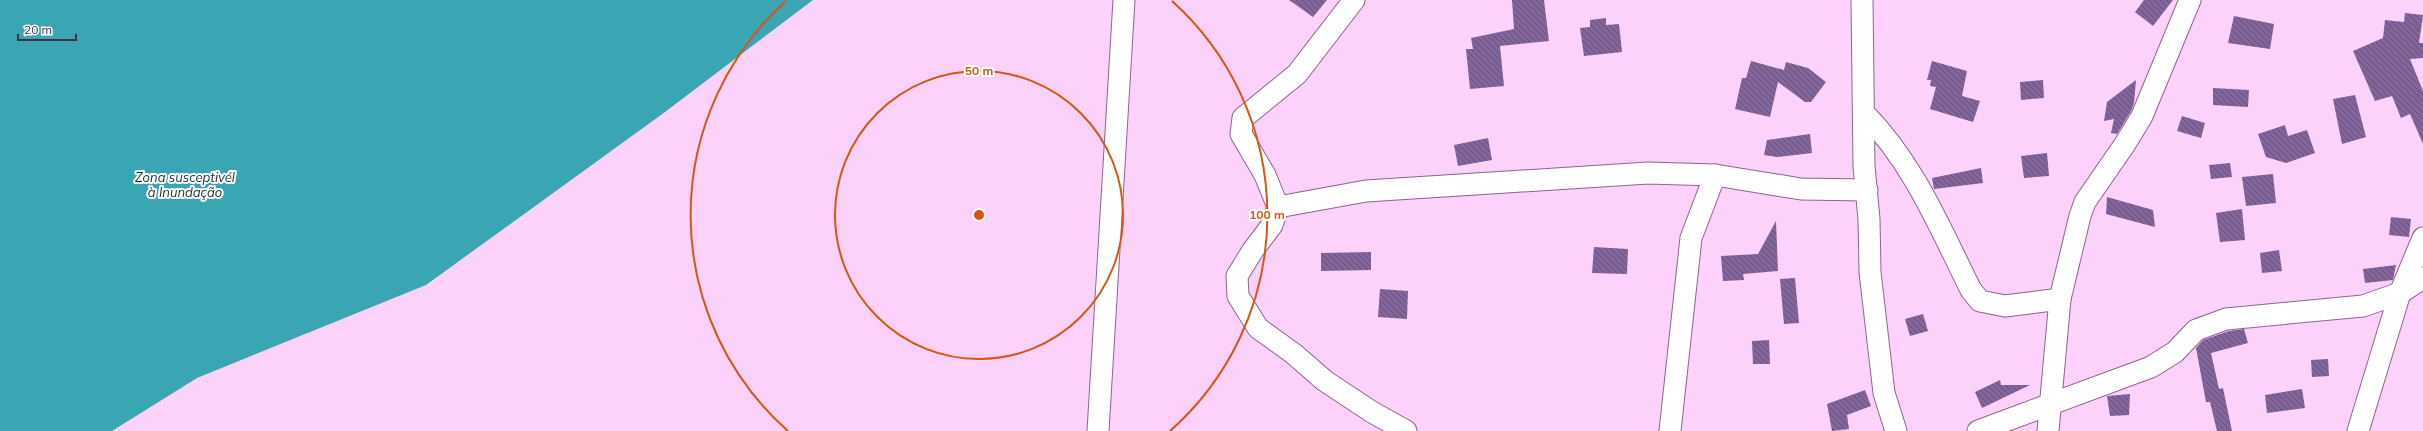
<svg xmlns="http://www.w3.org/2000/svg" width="2423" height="431" font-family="Mulish,sans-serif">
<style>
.water{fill:#3ba6b3}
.building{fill:url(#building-back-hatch)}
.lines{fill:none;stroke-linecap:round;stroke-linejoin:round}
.minor-casing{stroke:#916290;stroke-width:23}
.minor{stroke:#fff;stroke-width:21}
.ring{fill:none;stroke:#d85512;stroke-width:2}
.labels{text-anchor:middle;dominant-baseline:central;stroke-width:4;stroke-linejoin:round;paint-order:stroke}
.water-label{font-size:13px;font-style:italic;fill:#162e31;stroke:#fff}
.centre{fill:#d85512;stroke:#fff;stroke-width:2}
.ring-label{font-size:12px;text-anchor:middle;font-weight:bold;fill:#d85512;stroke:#fff;stroke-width:4;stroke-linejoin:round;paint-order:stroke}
</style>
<defs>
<pattern id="building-back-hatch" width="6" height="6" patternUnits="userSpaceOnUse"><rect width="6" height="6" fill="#81659b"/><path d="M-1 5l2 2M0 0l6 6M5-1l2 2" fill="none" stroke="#664f79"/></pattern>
</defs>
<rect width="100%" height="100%" fill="#fcd2fb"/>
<!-- water -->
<path class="water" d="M0,0h813l-148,112 -239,173 -229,93 -85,53h-112z"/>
<!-- building -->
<g class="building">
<path d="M1289,0h38l-14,17z"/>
<path d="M1512,0h32l5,41 -49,5 4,40 -34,3 -4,-40h7l-2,-11 43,-9z"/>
<path d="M2144,0h29l-20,26 -18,-14z"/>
<path d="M2405,13l18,2 -4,28h4v15l-13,1 13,32v53l-13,-30 -9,4 -9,-22 -17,5 -22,-50 30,-13 2,-18 19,2z"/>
<path d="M2234,16l40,8 -4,25 -42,-6z"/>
<path d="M1606,18v7l13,-1 3,28 -38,4 -4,-28 10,-1v-7z"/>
<path d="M1751,61l33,9 2,-8 22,6 18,14 -15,20h-6l-27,-20 -8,35 -35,-8 7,-31h4z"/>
<path d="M1932,61l35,10 -5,25 18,5 -7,21 -43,-13 6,-22 -6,-1 1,-6h-4z"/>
<path d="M2043,80l1,18 -23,2 -1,-18z"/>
<path d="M2136,80l-2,23 -3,8 -14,23 -6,-1 3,-14 -10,2 3,-19z"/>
<path d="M2213,88l36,2 -1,17 -35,-2z"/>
<path d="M2355,95l11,42 -24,7 -9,-45z"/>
<path d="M2182,116l23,7 -4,15 -24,-7z"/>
<path d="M2285,125l3,11 19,-6 8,23 -29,10 -20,-6 -8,-23z"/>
<path d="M1810,134l2,19 -35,4 -13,-2 3,-15z"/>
<path d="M1488,138l4,22 -34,6 -4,-21z"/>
<path d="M2047,153l2,23 -25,2 -3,-22z"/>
<path d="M2230,163l2,14 -21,2 -2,-14z"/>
<path d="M1981,168l2,15 -49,6 -2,-11z"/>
<path d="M2273,174l3,29 -30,3 -4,-29z"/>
<path d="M2107,197l46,13 2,17 -49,-13z"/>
<path d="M2242,209l3,31 -25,2 -4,-29z"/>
<path d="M2391,217l20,2 -2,18 -20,-2z"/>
<path d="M1776,221l2,50 -35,3 1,6 -21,1 -2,-25 37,-2z"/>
<path d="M1594,247l34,2 -1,25 -35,-1z"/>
<path d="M2279,250l3,21 -20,2 -2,-20z"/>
<path d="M1371,252v18l-50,1v-18z"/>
<path d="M2396,265l-3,15 -28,3 -2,-14z"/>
<path d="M1795,278l4,45 -15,1 -4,-45z"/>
<path d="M1380,289l28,2 -1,28 -29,-2z"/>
<path d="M1923,314l5,17 -18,5 -5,-17z"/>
<path d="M2244,329l4,14 -37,10 8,36 4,-1 9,43h-15l-7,-29h-4l-10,-54 7,-8 26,-9z"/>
<path d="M1769,340l1,24h-17l-1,-23z"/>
<path d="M2328,359l1,17 -17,1 -1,-17z"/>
<path d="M2000,380l1,5h29l-48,23 -7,-16z"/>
<path d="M2302,389l3,19 -38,5 -2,-18z"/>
<path d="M1865,390l6,16 -24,9 2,14 -17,2 -5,-27z"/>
<path d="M2130,394l-1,21 -19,1 -3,-20z"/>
</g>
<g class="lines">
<!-- minor casing -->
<g class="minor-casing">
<g id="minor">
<path d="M1354,0l-57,74 -54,44 -2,16 24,41 13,32 -6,18 -19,25 -16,26 1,20 20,32 36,26 31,27 47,31 34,19"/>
<path d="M1862,0l2,166 5,53 1,53 14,121 12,38"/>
<path d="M1865,114c49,50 75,114 106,176l9,11 25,5 55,-7"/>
<path d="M1278,207l88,-16 282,-18 67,2 86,14 66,1"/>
<path d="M1098,431l26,-431"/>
<path d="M1670,431l21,-193 24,-63"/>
<path d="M1978,431l173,-64 24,-15 21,-22 30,-11 137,-13 37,-13 23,-15"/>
<path d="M2048,431l12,-132 20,-83 5,-14 40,-58 17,-28 48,-116"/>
<path d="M2358,431l42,-138 23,-55"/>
</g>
</g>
<!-- minor -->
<use href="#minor" class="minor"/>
</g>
<!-- distance rings -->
<g class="ring">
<circle cx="979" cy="215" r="144"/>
<path d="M788 431A288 288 0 0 1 786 1M1172 1A288 288 0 0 1 1170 431"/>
</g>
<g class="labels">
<!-- water labels -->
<g class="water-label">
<text x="185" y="177">Zona susceptivél<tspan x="185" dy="15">à Inundação</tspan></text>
</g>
</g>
<circle cx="979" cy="215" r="6" class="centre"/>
<g class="ring-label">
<text x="979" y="75">50 m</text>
<text x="1267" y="219">100 m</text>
</g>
<!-- scale -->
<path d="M18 34v6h58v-6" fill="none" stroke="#443044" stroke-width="2"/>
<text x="24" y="34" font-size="12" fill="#443044" stroke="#ffffff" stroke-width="3" paint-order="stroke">20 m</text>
</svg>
